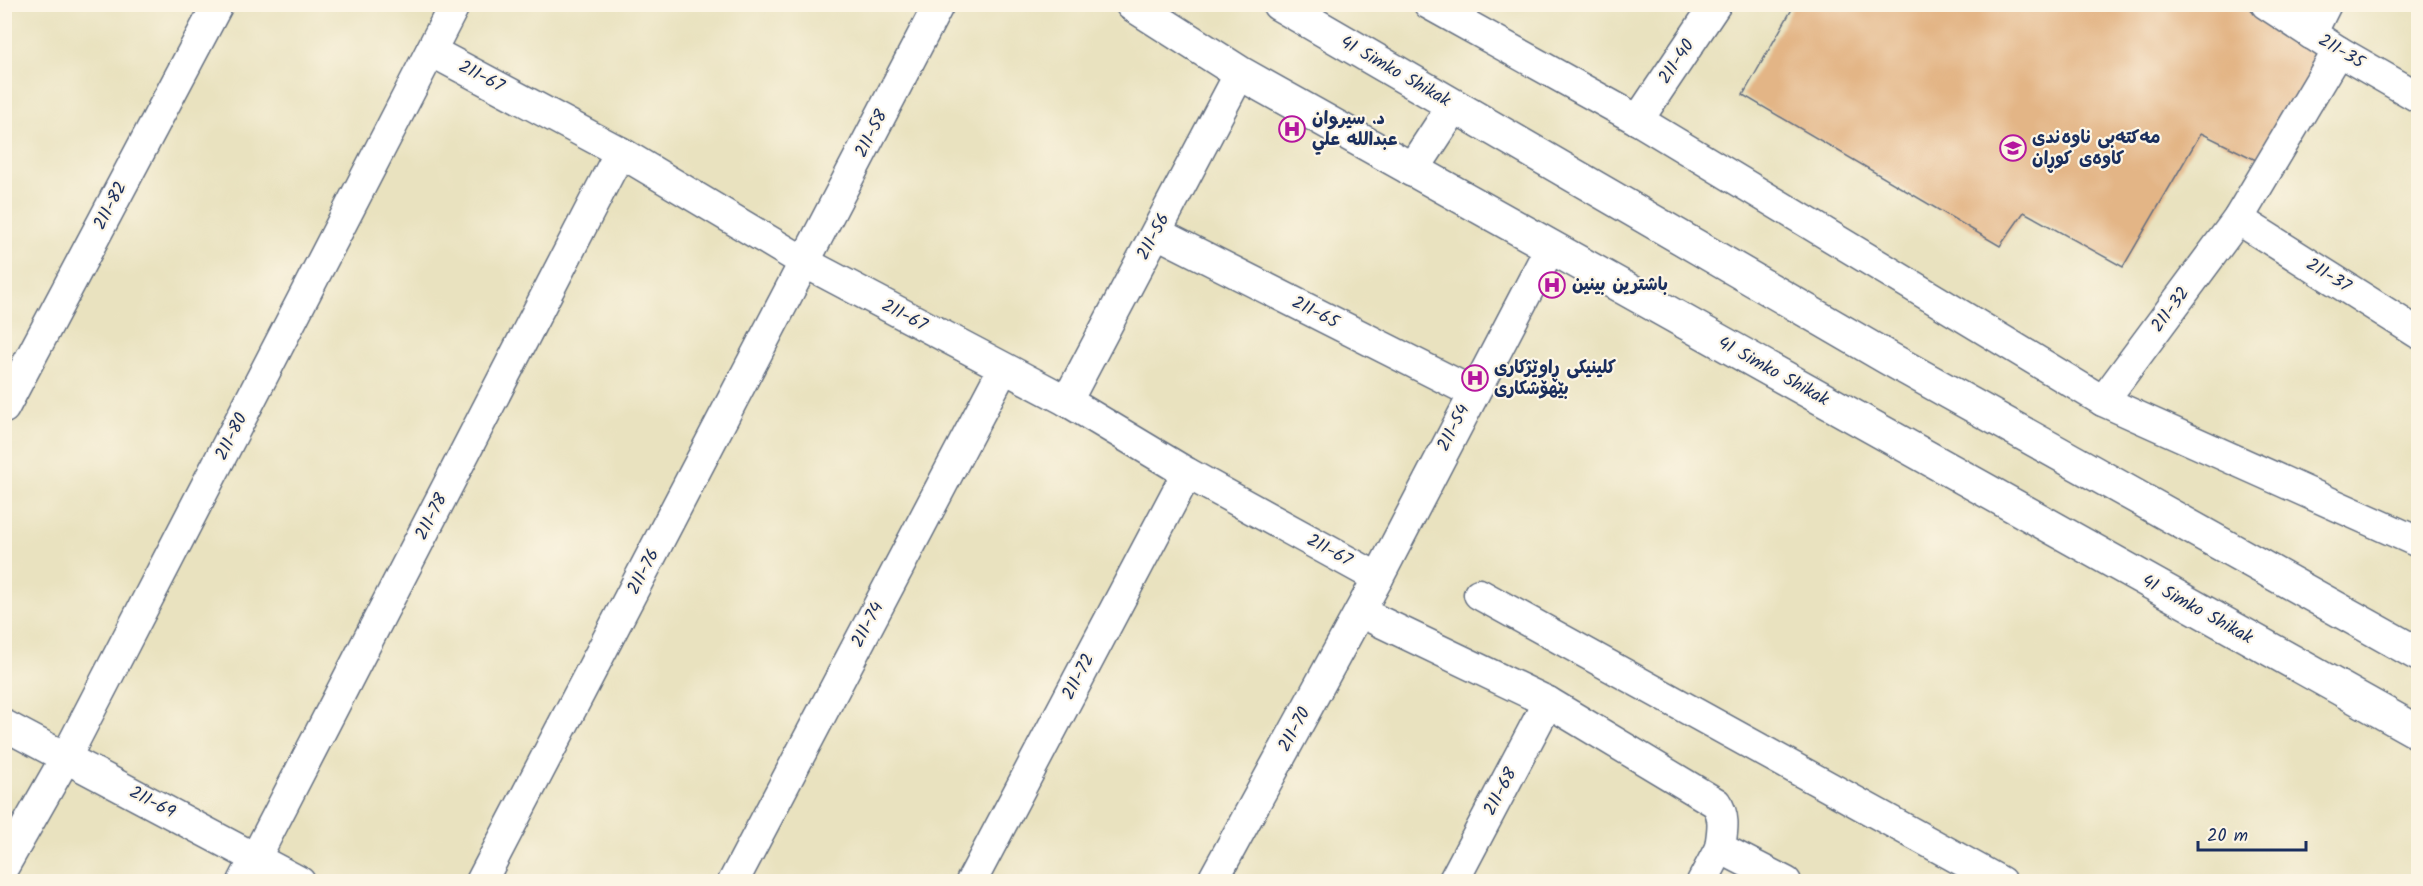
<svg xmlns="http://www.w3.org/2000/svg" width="2423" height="886" font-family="Kalam,'Playpen Sans Arabic',sans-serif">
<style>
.building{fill:#e3b586}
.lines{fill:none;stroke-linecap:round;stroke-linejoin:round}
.street-casing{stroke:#636e80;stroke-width:33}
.secondary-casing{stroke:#636e80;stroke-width:36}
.street{stroke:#fff;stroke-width:30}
.secondary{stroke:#fff;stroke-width:33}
.labels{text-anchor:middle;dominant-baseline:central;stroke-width:4.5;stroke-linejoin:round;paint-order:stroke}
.street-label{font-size:18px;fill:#1b2f5e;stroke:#fcf5e5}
.poi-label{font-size:18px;font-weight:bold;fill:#1b2f5e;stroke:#fcf5e5;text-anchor:start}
</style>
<rect width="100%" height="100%" fill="#fcf5e5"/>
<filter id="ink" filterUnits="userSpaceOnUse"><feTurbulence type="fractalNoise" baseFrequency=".0167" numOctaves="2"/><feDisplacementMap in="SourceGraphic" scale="12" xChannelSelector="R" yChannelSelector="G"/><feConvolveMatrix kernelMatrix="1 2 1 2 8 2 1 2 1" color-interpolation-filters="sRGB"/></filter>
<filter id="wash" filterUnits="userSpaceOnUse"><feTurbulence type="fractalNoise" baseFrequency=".008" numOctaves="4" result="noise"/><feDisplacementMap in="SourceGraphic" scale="24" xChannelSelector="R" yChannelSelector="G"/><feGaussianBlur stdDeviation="1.35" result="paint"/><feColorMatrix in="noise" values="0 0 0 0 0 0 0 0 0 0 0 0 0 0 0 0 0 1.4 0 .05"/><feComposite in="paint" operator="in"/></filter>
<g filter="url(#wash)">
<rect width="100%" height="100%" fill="#e9e2bf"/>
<g id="blocks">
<!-- building -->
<path class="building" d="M1795,4h453l78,49 -66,109 -59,-29 -78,134 -99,-55 -24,34 -257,-151z"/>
</g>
</g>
<g filter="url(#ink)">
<use href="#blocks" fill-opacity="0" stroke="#636e80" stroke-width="1.5"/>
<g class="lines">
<!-- street casing -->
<g class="street-casing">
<g id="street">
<path d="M1429,4l209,116 465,281 315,141"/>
<path d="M2266,4l72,47 80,46"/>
<path d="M2311,34l15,-30"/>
<path d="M431,51l189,101 186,111 261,138 120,72 191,105"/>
<path d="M1638,120l78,-116"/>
<path d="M2238,219l180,114"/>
<path d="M1157,233l315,159"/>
<path d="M1067,401l173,-328"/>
<path d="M2103,401l135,-182 100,-168"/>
<path d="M4,408l214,-404"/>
<path d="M1479,594l522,288"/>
<path d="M1360,612l188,90 168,101c10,14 6,29 4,45l66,34"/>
<path d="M4,725l296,157"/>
<path d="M4,866l62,-109 389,-753"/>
<path d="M243,882l377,-730"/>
<path d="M481,882l458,-878"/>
<path d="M733,882l270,-513"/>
<path d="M971,882l216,-409"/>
<path d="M1212,882l166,-304 172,-330"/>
<path d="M1453,882l95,-180"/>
<path d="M1702,882l18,-34"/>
</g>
</g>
<!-- secondary casing -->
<g class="secondary-casing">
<g id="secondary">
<path d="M1132,4l108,69 1178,659"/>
<path d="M1279,4l609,354 530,296"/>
<path d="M1412,170l42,-64"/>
</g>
</g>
<!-- street -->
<use href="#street" class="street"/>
<!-- secondary -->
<use href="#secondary" class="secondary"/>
</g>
</g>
<!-- icons -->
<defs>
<g id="hospital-ring" transform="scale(1.35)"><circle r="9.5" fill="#fcf5e5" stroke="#b5179e" stroke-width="1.5"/><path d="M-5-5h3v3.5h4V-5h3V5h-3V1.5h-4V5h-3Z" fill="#b5179e"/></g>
<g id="school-ring" transform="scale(1.35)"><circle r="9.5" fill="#fcf5e5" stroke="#b5179e" stroke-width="1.5"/><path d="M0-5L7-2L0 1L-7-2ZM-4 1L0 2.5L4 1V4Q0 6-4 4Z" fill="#b5179e"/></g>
</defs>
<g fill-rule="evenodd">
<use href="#hospital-ring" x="1292" y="129"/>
<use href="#school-ring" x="2013" y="148"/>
<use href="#hospital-ring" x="1552" y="285"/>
<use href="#hospital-ring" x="1475" y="378"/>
</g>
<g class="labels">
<!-- street labels -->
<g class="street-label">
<text transform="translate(2341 52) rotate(31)">211-35</text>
<text transform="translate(1677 62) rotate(-56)">211-40</text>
<text transform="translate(1395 72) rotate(30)">41 Simko Shikak</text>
<text transform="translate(481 77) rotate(28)">211-67</text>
<text transform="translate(872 134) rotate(-63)">211-58</text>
<text transform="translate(111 206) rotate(-62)">211-82</text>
<text transform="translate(1154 237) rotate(-62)">211-56</text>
<text transform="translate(2328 276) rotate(32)">211-37</text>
<text transform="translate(2171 310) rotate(-53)">211-32</text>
<text transform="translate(1315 313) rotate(27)">211-65</text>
<text transform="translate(904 316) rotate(28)">211-67</text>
<text transform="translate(1773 372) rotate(29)">41 Simko Shikak</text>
<text transform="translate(1454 428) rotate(-63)">211-54</text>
<text transform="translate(232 437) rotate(-63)">211-80</text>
<text transform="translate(432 517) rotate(-63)">211-78</text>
<text transform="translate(1329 551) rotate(29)">211-67</text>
<text transform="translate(644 572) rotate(-62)">211-76</text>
<text transform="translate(2197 610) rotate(29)">41 Simko Shikak</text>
<text transform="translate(868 625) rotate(-62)">211-74</text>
<text transform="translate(1079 677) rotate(-62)">211-72</text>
<text transform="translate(1295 730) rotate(-61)">211-70</text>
<text transform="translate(1501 792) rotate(-62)">211-68</text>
<text transform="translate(152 803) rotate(28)">211-69</text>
</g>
<!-- poi labels -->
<g class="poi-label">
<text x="1312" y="119">د. سيروان<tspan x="1312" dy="21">عبدالله علي</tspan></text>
<text x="2032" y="138">مەکتەبی ناوەندی<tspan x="2032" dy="21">کاوەی کوڕان</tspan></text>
<text x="1572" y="285">باشترين بينين</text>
<text x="1494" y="368">کلینیکی ڕاوێژکاری<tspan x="1494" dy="21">بێهۆشکاری</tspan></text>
</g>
</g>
<!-- margin -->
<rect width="2423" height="886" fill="none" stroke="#fcf5e5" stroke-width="24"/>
<!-- scale -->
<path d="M2198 841v9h108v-9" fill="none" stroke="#1b2f5e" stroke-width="3"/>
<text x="2207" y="841" font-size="18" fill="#1b2f5e" stroke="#fcf5e5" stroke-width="4.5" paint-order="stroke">20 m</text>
</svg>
